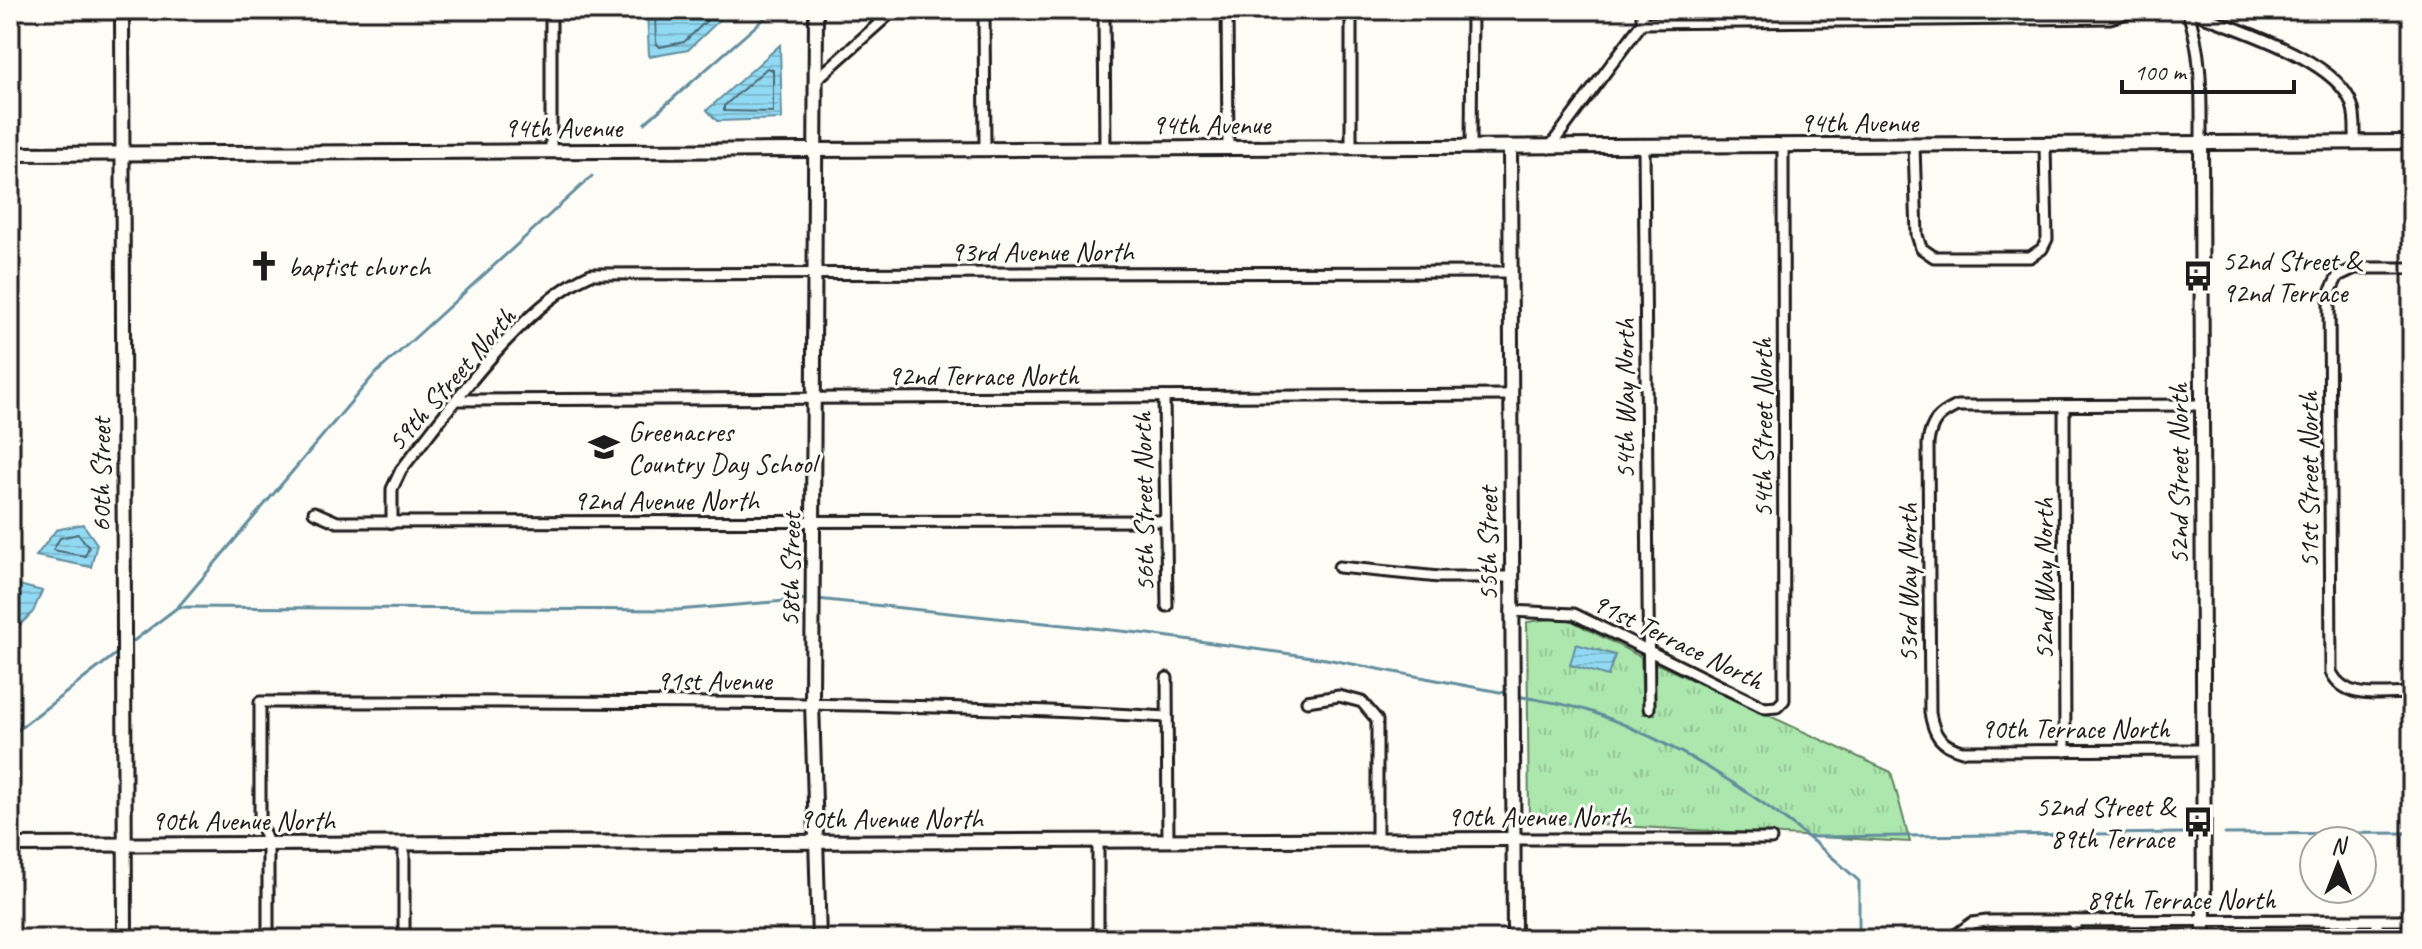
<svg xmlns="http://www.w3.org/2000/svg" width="2422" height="949" font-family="Caveat,sans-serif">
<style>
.park{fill:url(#park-tufts);stroke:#648264;stroke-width:2}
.water{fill:url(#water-rules);stroke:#638e9d;stroke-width:2}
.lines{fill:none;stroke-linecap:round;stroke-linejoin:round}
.shore{stroke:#4b6872;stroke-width:2}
.stream{stroke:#638e9d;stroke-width:3}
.minor-casing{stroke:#1c1c1c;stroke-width:15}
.tertiary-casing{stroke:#1c1c1c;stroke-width:18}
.minor{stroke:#fdfcf7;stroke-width:9}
.tertiary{stroke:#fdfcf7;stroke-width:12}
.labels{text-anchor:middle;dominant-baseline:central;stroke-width:6;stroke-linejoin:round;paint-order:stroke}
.street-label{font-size:28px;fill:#1c1c1c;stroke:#fdfcf7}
.poi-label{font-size:28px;fill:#1c1c1c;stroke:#fdfcf7;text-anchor:start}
</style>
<defs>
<pattern id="park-tufts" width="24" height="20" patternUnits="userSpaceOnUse" patternTransform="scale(2)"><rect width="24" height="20" fill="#ace7ad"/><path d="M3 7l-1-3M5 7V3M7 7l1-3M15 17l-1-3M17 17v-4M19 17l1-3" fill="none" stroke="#93c694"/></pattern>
<pattern id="water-rules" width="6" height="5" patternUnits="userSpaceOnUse" patternTransform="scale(2)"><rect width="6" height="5" fill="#92daf3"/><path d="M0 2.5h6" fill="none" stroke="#7dbad0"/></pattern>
</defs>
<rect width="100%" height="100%" fill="#fdfcf7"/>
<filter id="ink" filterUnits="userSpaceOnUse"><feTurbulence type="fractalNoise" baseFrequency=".0125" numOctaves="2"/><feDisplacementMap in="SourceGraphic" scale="16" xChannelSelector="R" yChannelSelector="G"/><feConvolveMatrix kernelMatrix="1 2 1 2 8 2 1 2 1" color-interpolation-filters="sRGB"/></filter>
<g filter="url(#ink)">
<!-- park -->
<path class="park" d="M1557,618l13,2 71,37 2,57h12l-2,-52 238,110 19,70 -381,-21 -2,-199z"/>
<!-- water -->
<g class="water">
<path d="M647,10h83l-42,40 -39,7z"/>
<path d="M780,45l2,74 -65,2 -10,-11z"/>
<path d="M83,524l14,20 -6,23 -55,-11 20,-26z"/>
<path d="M15,584l27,7 -9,21 -23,23v-45z"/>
<path d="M1576,644l39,11 -7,21 -38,-11z"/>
</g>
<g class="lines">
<!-- shore -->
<g class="shore">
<path d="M655,10l1,33 4,4 24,-5 34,-32"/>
<path d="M767,68l6,2v42l-49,-1v-5z"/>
<path d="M78,534l11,13 -4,9 -32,-6 7,-12z"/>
</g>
<!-- stream -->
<g class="stream">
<path d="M645,123l129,-113"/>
<path d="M817,599l332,35 177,25 184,35"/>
<path d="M178,607l499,3 132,-11"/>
<path d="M127,646l51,-39 195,-231 219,-200"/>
<path d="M1517,696c26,5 54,8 78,17 97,36 188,98 264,168v58"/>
<path d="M10,736l111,-86"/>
<path d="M2225,834l187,-1"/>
<path d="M1811,837l376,-4"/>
</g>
<!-- minor casing -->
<g class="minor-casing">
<g id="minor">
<path d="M551,10v141"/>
<path d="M984,10l1,139"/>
<path d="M1104,10l1,138"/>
<path d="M1227,10l1,138"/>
<path d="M1351,10v138"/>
<path d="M1642,10v13"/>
<path d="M2187,10c16,44 14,88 14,134"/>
<path d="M2188,10c43,18 149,48 164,95 4,11 3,26 3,37"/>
<path d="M817,79l77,-69"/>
<path d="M1914,146l3,89 4,13 13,9h96l12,-8 5,-10 -2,-94"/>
<path d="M1471,147l1,-137"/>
<path d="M1644,147l5,561"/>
<path d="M1549,148l93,-125 468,-5 27,-8"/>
<path d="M2412,268h-57l-17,8 -9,18 2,378c15,30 51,21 81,21"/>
<path d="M1164,397l3,209"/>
<path d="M457,400l1054,-5"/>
<path d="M2201,405l-244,1c-19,9 -26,16 -29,37l2,270c4,22 10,32 32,38l242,-1"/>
<path d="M2064,406l1,345"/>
<path d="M314,512l23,10 827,-1"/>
<path d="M392,523v-34l9,-19c47,-59 121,-166 190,-196l919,-2"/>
<path d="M1339,567l100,10h72"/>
<path d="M1511,611l63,3 191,94 12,-1 7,-7 -1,-555"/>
<path d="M1167,678l1,163"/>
<path d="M1307,701l32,-5 23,6 15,18v120"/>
<path d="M1511,839h260"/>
<path d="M1098,841v98"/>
<path d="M404,844v95"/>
<path d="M2075,921v18"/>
<path d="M2377,921v18"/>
<path d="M268,939v-95l-8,-22v-120c303,0 605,-3 907,15"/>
<path d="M1950,939l22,-16 15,-2 425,-1"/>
</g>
</g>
<!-- tertiary casing -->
<g class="tertiary-casing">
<g id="tertiary">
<path d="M122,10l3,929"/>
<path d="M816,10l-4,692 7,237"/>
<path d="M2201,144l3,795"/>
<path d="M1510,148l4,791"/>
<path d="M10,154l2402,-12"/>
<path d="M10,845l1501,-6"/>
</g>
</g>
<!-- minor -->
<use href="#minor" class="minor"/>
<!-- tertiary -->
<use href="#tertiary" class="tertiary"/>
</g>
</g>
<!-- icons -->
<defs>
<g id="church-bare" transform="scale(2.4)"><path d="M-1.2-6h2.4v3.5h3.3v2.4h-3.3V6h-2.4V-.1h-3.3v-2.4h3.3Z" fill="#1c1c1c" stroke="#fdfcf7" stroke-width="2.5" paint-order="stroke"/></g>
<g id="bus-bare" transform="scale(2.4)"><path d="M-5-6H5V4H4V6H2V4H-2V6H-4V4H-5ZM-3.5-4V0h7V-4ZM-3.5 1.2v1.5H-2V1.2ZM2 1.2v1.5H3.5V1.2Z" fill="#1c1c1c" stroke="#fdfcf7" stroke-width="2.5" paint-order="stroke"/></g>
<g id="school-bare" transform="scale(2.4)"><path d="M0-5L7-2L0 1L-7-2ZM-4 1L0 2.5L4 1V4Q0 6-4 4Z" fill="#1c1c1c" stroke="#fdfcf7" stroke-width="2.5" paint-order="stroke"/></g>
</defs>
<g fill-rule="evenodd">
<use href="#church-bare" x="264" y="266"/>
<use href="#bus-bare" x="2198" y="276"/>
<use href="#school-bare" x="604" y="447"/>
<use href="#bus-bare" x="2198" y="822"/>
</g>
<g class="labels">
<!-- street labels -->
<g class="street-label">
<text x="1859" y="122">94th Avenue</text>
<text x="1211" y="124">94th Avenue</text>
<text x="563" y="127">94th Avenue</text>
<text x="1042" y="251">93rd Avenue North</text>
<text x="983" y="375">92nd Terrace North</text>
<text transform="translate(451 379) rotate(-49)">59th Street North</text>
<text transform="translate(1624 399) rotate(-90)">54th Way North</text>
<text transform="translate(1762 428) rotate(-90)">54th Street North</text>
<text transform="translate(2178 474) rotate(-90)">52nd Street North</text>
<text transform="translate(100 475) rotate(-90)">60th Street</text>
<text transform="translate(2308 480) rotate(-90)">51st Street North</text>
<text x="666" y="500">92nd Avenue North</text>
<text transform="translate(1143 502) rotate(-91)">56th Street North</text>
<text transform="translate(1487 544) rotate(-90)">55th Street</text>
<text transform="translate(790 570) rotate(-89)">58th Street</text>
<text transform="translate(2043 579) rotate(-90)">52nd Way North</text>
<text transform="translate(1907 583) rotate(-90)">53rd Way North</text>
<text transform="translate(1678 641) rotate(26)">91st Terrace North</text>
<text x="714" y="680">91st Avenue</text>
<text x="2075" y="728">90th Terrace North</text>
<text x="1539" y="816">90th Avenue North</text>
<text x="891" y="818">90th Avenue North</text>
<text x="243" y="820">90th Avenue North</text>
<text x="2181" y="899">89th Terrace North</text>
</g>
<!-- poi labels -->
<g class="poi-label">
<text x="2222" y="260">52nd Street &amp;<tspan x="2222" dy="32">92nd Terrace</tspan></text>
<text x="288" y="266">baptist church</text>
<text x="628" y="431">Greenacres<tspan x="628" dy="32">Country Day School</tspan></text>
<text x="2174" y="806" text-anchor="end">52nd Street &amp;<tspan x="2174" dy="32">89th Terrace</tspan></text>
</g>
</g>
<!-- margin -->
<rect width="2422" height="949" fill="none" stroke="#fdfcf7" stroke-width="40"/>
<rect x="20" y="20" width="2382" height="909" fill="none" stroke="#1c1c1c" stroke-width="3" filter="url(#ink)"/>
<!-- north arrow -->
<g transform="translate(2338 865)"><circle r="38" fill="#fdfcf7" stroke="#a3a29f" stroke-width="2"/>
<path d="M0-6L14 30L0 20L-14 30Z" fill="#1c1c1c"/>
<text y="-12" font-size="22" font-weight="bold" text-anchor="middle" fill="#1c1c1c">N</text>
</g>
<!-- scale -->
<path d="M2122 80v12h172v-12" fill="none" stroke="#1c1c1c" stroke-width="4"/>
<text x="2134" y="80" font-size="24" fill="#1c1c1c" stroke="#fdfcf7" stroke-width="6" paint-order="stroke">100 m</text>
</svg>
